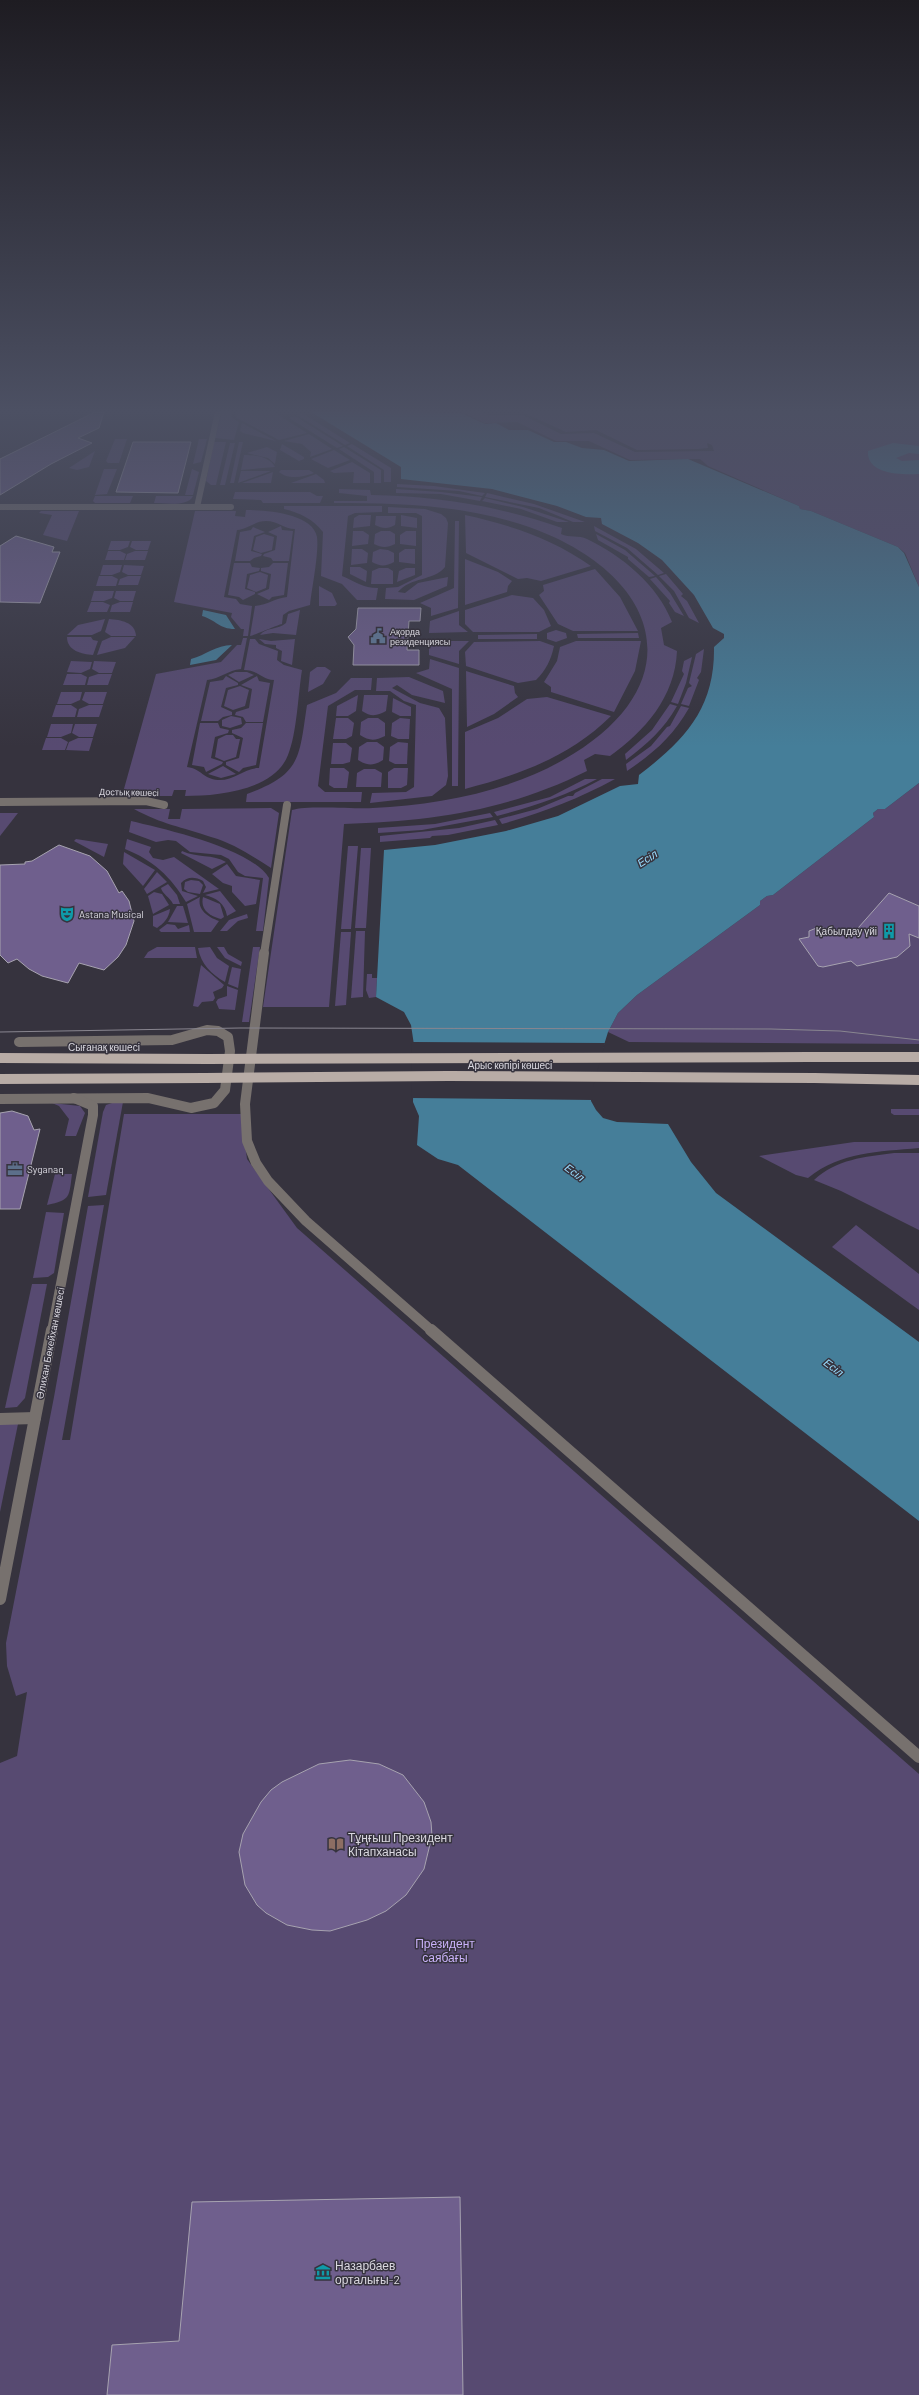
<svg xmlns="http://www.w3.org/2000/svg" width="919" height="2395" font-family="Barlow,sans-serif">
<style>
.green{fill:#574a71}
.water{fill:#457e99}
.pier{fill:#36333e}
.building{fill:#6f5f8d;stroke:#a7a3b0}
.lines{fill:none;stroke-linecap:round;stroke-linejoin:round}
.minor-far3{stroke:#77716e;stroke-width:6}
.minor-far2{stroke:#77716e;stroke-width:8}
.minor-far1{stroke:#77716e;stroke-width:10}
.minor{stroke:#77716e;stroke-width:12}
.major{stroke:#b8aca6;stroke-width:10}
.tram{stroke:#898690;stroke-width:1}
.major-bridge{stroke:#b8aca6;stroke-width:10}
.labels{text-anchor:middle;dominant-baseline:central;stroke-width:3;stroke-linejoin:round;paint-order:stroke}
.far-poi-label{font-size:9px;fill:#dad8e0;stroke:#36333e;text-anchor:start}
.far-street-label{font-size:9px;fill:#dad8e0;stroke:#36333e}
.poi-label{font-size:10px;fill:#dad8e0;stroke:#36333e;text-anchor:start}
.street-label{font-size:10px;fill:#dad8e0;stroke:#36333e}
.water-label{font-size:11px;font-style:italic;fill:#97dbfd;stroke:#36333e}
.near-poi-label{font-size:12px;fill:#dad8e0;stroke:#36333e;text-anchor:start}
.near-park-label{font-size:12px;fill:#cab2fa;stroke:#36333e}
</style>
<rect width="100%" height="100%" fill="#36333e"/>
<!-- green -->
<g class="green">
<path d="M222,412h9l1,6 7,4 -5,18 -19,-2z"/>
<path d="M235,412h39l33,21 -28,7 -42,-22z"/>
<path d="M462,412h20l7,3h34l38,19 33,-1 41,19 79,-1 -2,-6 -5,-2 1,5 -10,1 -61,1 -41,-20 -30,2 -44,-20h397v175l-14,-34 -7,-6 -87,-36 -11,-2 -1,-3 -91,-40 -8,-7 -70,1 -41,-19h-33l-39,-19 -33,1z"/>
<path d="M302,413l48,30 -5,2 -48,-30z"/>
<path d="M295,416l48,30 -6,2 -48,-30z"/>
<path d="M242,423l34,18 -33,-8 -3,-2z"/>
<path d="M309,434l23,15 -22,8 1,-5 -9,-8 -18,-3z"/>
<path d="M115,439h12l-8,24h-11l-2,-2z"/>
<path d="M199,439h8l-6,23 -8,2z"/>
<path d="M214,442h12l-10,43h-5l-5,-4z"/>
<path d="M239,442h4l-9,41h-4z"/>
<path d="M230,443h5l-10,42h-5z"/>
<path d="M282,444l22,13v2l-5,2 -19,-11z"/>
<path d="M352,444l39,24v14h-7v-12l-37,-24z"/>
<path d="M267,447l10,5 -2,12 -7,-6 -21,-5z"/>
<path d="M344,447l37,23v13h-7v-11l-35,-23z"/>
<path d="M334,450l16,10 -22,8 -17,-9z"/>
<path d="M95,451l-6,16 -12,3 -8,-2z"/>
<path d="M244,455c11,0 25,1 31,12l-34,3z"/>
<path d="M352,462l18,11v10h-17l1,-11 -20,1 -4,-2z"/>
<path d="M104,469h13l-10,25 -12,1z"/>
<path d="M192,469l7,3 -6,23h-8z"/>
<path d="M281,470h28l5,3c-10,4 -26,7 -35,-1z"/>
<path d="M241,471h30l-33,12z"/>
<path d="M273,472l-2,11h-29z"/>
<path d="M316,474l8,6 1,3h-34z"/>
<path d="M397,484l37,2 51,7 -3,3 -23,-5 -62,-4z"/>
<path d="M339,489l31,1 1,5c66,1 128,11 191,33l-1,6c8,4 18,1 26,5 34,16 71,46 85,83l-11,6 3,17 13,6c-2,46 -32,80 -67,105l-15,-2 -11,6 3,11c-80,40 -155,50 -243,53l-15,183h-66l29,-197c15,-5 61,-1 81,-2 63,-3 134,-16 190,-48 134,-76 98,-186 -34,-233 -63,-22 -129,-24 -195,-24v-2h33v-5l-28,-3z"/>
<path d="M396,489l45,3 41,5 -2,4 -39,-7 -45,-1z"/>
<path d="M235,492h75l7,4h6l-3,7h-57l-2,-3 -28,-1z"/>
<path d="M487,493l47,11 51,18h-12l-34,-14 -54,-11z"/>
<path d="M95,496h38l-3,7h-35l-2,-2z"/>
<path d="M156,496h37c-5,11 -28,7 -39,7z"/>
<path d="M485,498l38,9 46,15h-12l-36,-13 -39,-8z"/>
<path d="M284,506h98v6l-27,1 -7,3 -6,60c15,6 20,12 36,12l-2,12h-19l-15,-16 -21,-8 2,-44c-10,-13 -23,-19 -39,-23z"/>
<path d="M388,507l37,2 16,5 5,4 2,5 -3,44c-11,14 -35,10 -47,25l7,1 13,-10 30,-6 -1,9 -33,14 -29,-1 1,-11 12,-1 24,-12v-59l-6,-3h-28z"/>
<path d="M246,510c19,0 67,3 71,27 2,16 -5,50 -7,68l-21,6 -6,4 -1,9c-5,1 -29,12 -32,12l5,-30c13,-1 20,-8 32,-9l8,-68c-11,0 -17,-8 -29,-8 -11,0 -18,8 -29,9l-13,67 12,2 4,5 12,2 -4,30h-5l1,-7h-3l-10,-12 1,-4 -58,-11 21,-91h41l-1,5 10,1z"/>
<path d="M41,511h38l-12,30 -24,-6 9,-20 -13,-2z"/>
<path d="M359,515h12l-1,11 -17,2 1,-10z"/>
<path d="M401,515l16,3v10l-16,-2z"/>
<path d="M465,515c46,10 88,24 126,51l-50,15 -14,-3 -9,1 -52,-26z"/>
<path d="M376,516h20l-1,9c-7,4 -12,4 -20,0z"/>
<path d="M455,521h4l-1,87 -27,8v-8l-11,-5 34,-15z"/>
<path d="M281,526l1,4 11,1 -4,30h-16l-2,-3 -8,-2 1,-2 11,-4 2,-14 -9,-4z"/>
<path d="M594,526l42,23 28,24 -6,2 -31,-27 -32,-17z"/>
<path d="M253,527l12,5 -11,4 -3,15 11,3 -1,2 -7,2 -4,3h-15l5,-29 11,-2z"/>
<path d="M353,531h10l6,4 -1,9 -16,2z"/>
<path d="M381,531h9l5,3v10c-8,4 -13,4 -21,0l1,-10z"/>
<path d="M406,531h10v15l-16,-2v-9z"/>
<path d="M264,534l10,3 -2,13 -11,3 -8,-3 3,-13z"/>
<path d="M596,534l29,16 30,26 -6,1 -21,-18v-2l-30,-17z"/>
<path d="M111,541h19l-2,6 -8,3h-12z"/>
<path d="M132,541h19l-3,9h-12l-6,-3z"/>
<path d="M352,549h10l6,4 -1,10 -16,2z"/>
<path d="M380,549l8,1 6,3v9c-8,4 -13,5 -22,0l1,-10z"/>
<path d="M405,549h10v15l-16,-2v-9z"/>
<path d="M108,551h12l6,3 -2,6h-19z"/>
<path d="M135,551h13l-3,9h-20l2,-6z"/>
<path d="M465,559l33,13 14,9 -4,5 -1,6 -42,13z"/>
<path d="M234,563h16l2,4 8,1 -1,3 -12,3 -2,15 10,3v2l-12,6 -4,-3 -11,-2z"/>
<path d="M273,563h15l-4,32 -12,2 -3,3 -12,-6 12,-5 2,-15 -10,-3v-3l8,-1z"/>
<path d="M103,565h19l-2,7 -8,3h-12z"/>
<path d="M124,565l20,1 -3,9h-13l-6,-3z"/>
<path d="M350,567h10l7,4 -1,11 -16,-8z"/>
<path d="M379,568h9l5,3v13h-22l1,-13z"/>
<path d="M406,568h9v7l-18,7 2,-11z"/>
<path d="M595,569l25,28 18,34h-65l-15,-7 -19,-29 5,-4 -1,-6z"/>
<path d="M260,572l8,3 -2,13 -10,4 -9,-4 3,-13z"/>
<path d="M666,574l17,20 -2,2 6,5 12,22 -10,-5 -15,-27 -15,-15z"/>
<path d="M99,576h13l6,3 -2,7h-20z"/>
<path d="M128,576h13l-3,9h-20l2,-6z"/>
<path d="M656,577l14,16 14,23 -9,-4 -6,-9 1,-2 -20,-22z"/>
<path d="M319,586l13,7 5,11 -2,2h-16z"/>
<path d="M94,591h20l-2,7 -8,3h-13z"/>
<path d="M116,591h20l-3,10h-13l-6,-3z"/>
<path d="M512,595l21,3 11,12 7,16 -12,6h-66l-8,-8v-14z"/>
<path d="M91,602h12l7,3 -3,7h-20z"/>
<path d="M120,602h13l-3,10h-20l2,-7z"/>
<path d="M300,610l-4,25 -23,-2 -13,2c6,-8 18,-5 26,-12l2,-9z"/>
<path d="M459,611v14l9,7 -39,1 1,-12z"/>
<path d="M105,619l-4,12 -9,4h-25l11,-10z"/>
<path d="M109,619c12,1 26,3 27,17h-25l-6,-4z"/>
<path d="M556,630l10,3 1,5 -11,4 -9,-3v-6z"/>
<path d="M638,633l1,5h-61l-1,-4z"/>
<path d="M537,634v5h-59v-4z"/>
<path d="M67,637h24l2,3 5,1 -5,14c-11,-1 -26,-4 -26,-18z"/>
<path d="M111,637h24l-10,11 -28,7 5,-14z"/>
<path d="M243,638h4l-6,31c-13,1 -21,10 -34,11l-20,87c15,2 16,12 31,13 16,1 26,-12 41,-12l15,-88c-13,-1 -16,-10 -30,-10l6,-31h5l4,5 19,7 -1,9 7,5 18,5c-4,25 -5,63 -14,85 -14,36 -71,41 -103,41l1,-6h-12l-2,6h-50l34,-122 65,-12 16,-17h4z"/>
<path d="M259,639l12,2 24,-2 -3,26 -11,-4 1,-10 -6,-3v-3l-11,-1z"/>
<path d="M429,641h40l-10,10v13l-30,-9z"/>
<path d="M540,641l14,5c-3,14 -8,24 -18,34l-18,3 -52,-17 -1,-14 9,-10z"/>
<path d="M576,641h65l-6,30 -21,41 -63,-20v-5l-7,-5 13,-21 3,-14z"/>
<path d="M704,649l-3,23 -4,6 2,2 -10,26 -8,-2 7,-16 4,-2 -3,-3 7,-29z"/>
<path d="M692,657l-6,26 -8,21 -7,-2 13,-28 -2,-3 2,-10z"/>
<path d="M430,659l29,9 -1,118h-6v-97l-36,-16 13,-4z"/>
<path d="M71,661l21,1 -2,7 -9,4 -14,-1z"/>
<path d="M94,661l22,1 -4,11h-13l-7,-4z"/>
<path d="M317,667h8l6,4 -8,13 -15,8 2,-20z"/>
<path d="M466,671l48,15 1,7 3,4 -24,17 -27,13z"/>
<path d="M235,672h12l7,3 -15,7 -11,-7z"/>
<path d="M67,674h14l6,3 -2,8h-22z"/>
<path d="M98,674h14l-4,11h-21l2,-8z"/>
<path d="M226,676l12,7v2l-12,3 -5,19 11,5v3l-9,2 -5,4h-17l9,-39 13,-2z"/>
<path d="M257,676l2,5 11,2 -7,39h-17l-3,-5 -8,-2 1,-3 13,-4 3,-19 -11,-4z"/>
<path d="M409,677l34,14 2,12 -33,-8 -15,-10 -5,3 28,15 19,5 6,10 3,58 -2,9 -14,11 -62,7 2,-10 34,-1 8,-5 2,-82 -12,-4 -14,-10h-14l1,-13z"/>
<path d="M351,678h21l-1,12h-16l-27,16 -10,80 7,6h37l-1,10h-115l1,-8c55,-20 52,-37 60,-89l29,-12z"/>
<path d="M240,686l9,4 -4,16 -12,4 -9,-4 4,-16z"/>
<path d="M61,692h21l-2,8 -9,4h-14z"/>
<path d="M85,692h22l-4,12h-14l-7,-4z"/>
<path d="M358,695l-2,16 -8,5h-12l1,-10z"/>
<path d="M364,695h24l-2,16c-9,5 -15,6 -24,0z"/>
<path d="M547,697l64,19c-40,40 -92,59 -146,73v-57l33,-14 29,-19z"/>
<path d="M393,698l18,9v9h-11l-8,-4z"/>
<path d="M670,704l7,2c-13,23 -30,38 -51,54l-1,-6 27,-24z"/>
<path d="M56,705h15l6,4 -2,8h-23z"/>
<path d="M89,705h14l-4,12h-22l2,-8z"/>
<path d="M681,706l8,2c-16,28 -34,44 -62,63l-1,-7 25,-18 16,-19 3,-1z"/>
<path d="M231,716l10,2 1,6 -12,4 -8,-2v-6z"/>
<path d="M336,718h12l6,5 -2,13 -6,3h-13z"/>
<path d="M368,718h10l7,5v13c-10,5 -16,5 -25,-1l1,-13z"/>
<path d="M400,718l10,1 -1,20h-11l-7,-3 1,-13z"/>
<path d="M200,723h18l2,5 9,2 -1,3 -13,4 -4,21 12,4 -1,2 -16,8 -2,-5 -12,-2z"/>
<path d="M246,723h17l-7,42 -13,3 -4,4 -13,-7v-3l13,-4 4,-20 -11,-5v-3l9,-2z"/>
<path d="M51,724h22l-2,9 -10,4h-14z"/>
<path d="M75,724h22l-4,13h-14l-7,-4z"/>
<path d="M226,735h7l3,4h4l-4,18 -12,4 -9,-4 3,-18z"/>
<path d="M46,738h15l7,4 -3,8h-23z"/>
<path d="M78,738h15l-4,13 -23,-1 3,-8z"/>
<path d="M367,742h10l7,5 -1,13c-9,6 -16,6 -25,0l1,-13z"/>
<path d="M398,742l10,1 -1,21h-12l-6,-3 1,-14z"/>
<path d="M333,743h13l6,5 -2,14 -7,2h-12z"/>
<path d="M223,766l13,8 -15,4 -13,-4z"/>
<path d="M330,768h14l5,4 -2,16h-13l-5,-3z"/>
<path d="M394,768h14l-1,17 -6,3h-13v-16z"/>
<path d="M364,769h11l7,4 -1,14h-25l1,-14z"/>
<path d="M585,779h12c-32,17 -65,28 -100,37l-3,-4 56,-15z"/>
<path d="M602,779h13c-39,21 -71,33 -113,45l-3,-5 38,-10 31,-13h5l2,-3z"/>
<path d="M919,783v261l-290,-2 -21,-10 10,-19 19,-18 123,-90v-4l7,-5 6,-1 101,-78 -1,-4 5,-4h7z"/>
<path d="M271,808l8,5 -8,55c-19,-12 -38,-25 -60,-31 -29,-10 -50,-13 -77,-28h36l-2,10h12l2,-10z"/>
<path d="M0,813h18l-18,23z"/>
<path d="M490,813l3,4 -71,13 -44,3v-5l57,-4z"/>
<path d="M495,820l3,5 -50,10 -16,1 -2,2 -50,4v-6l79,-8z"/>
<path d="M131,821c33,8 120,27 138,57l-6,53h-7l7,-53 -18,-2 -7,-4 -9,-13 -8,-4 -31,-3 -14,-11 -8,-1 -12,2 -27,-10z"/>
<path d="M76,839l32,5 -4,13 -30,-16z"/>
<path d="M127,839l24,8 -2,5 4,6 10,2 11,-3 45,32 -16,4 3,-6 -3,-6c-8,-4 -15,-5 -22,2l1,8 16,5 -12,6c-15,-25 -33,-42 -61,-53z"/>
<path d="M348,846h10l-7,83h-10z"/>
<path d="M361,848h10l-5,80h-11z"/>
<path d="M182,851c15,7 31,3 44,11l-14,7 -31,-16z"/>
<path d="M124,852l31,18 -12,16 -20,-22z"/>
<path d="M227,864l9,12 24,4 -4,24 -11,2 -13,-14v-6l-9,-3 -11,-9z"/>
<path d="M157,872l10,10 -20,12 -3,-5z"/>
<path d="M191,880l8,1 4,4 -3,9 -12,-2 -4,-3 1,-7z"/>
<path d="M168,884l9,11 3,9h-7c-3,-7 -11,-10 -12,-16z"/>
<path d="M220,891l16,20 -9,5c-2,-13 -11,-18 -22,-21z"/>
<path d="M154,892l8,2 7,11 -16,9 -5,-18z"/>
<path d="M200,897c-3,13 8,20 19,24l-8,11h-17l-7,-28z"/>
<path d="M203,897l17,7 4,13 -3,2c-11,-3 -21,-9 -18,-22z"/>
<path d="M177,906h6l5,17 -20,-1z"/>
<path d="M170,909c-1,9 -6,14 -13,19l-4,-2v-10z"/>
<path d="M247,914l1,4 -10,3 -11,10h-7l9,-11z"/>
<path d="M167,924l8,1 3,4 11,-4 1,7h-29l-2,-2z"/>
<path d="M356,931h9l-2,66 -12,1z"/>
<path d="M341,932h10l-5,73 -11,1z"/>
<path d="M157,947h38l2,11h-53l4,-6z"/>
<path d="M210,947l7,11 12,8 -4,16c-14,-8 -24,-18 -27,-34z"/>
<path d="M217,947h7l4,7 14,8 -1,4 -16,-8z"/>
<path d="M253,947h7l-11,75h-7z"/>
<path d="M201,965l23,20 -2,3 -9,4 2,6 -2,3 -11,1 -4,5 -5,-1z"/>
<path d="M232,967l9,2 -3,19 -10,-4z"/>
<path d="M367,974h5v4h5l-1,19 -7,1 -3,-8z"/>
<path d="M227,986l11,4 -3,20 -16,-1 -3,-7 2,-3 9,-3z"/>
<path d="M115,1102h8l-17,93 -18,2 15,-85 3,-7z"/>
<path d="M52,1103l28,3 5,7 -9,23h-11l4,-17 -10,-13z"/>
<path d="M891,1109h28v6h-25l-3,-2z"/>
<path d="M124,1114h117l6,45 50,69 622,546v621h-919v-632l17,-7 10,-64 -11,4 -9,-30 -1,-23 48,-246 34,-191 16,-1 -42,235h8z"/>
<path d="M854,1142h65v6c-41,4 -77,3 -111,30l-12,-3 -37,-19z"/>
<path d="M894,1153h25v77l-78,-39 -27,-11c23,-21 50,-23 80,-27z"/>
<path d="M55,1174h17c-3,23 -1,26 -25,31z"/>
<path d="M46,1212l18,1 -10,60 -6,4 -15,1z"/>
<path d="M856,1225l63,49v36l-87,-63z"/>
<path d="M32,1284h15l-22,114 -8,9 -12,1z"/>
<path d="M0,1424h18l-18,88z"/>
</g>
<!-- water -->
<g class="water">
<path d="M311,412l150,1 24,11 11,-1 13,7h19l26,12h12l16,6 22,2 25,11 59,-2 111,47 1,3 11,2 87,36 6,6 15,34v196l-34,26h-7l-5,4 1,4 -101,78 -6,1 -7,5v4l-123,90 -19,18 -10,19 -17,55v14l5,9 7,8 14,4 51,2 23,38 25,31 203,149v179l-461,-356 -20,-6 -21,-14 2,-29 -6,-14 1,-57 -3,-20 -7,-13 -28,-15 8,-147 51,-5 71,-14 52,-15 62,-30 18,-2 1,-9c46,-35 76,-67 75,-128l10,-9v-4l-11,-6 -19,-33 -32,-35 -24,-17 -36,-19 -1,-6 -15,-1 -29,-11 -65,-17 -91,-10v-12z"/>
<path d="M893,443l26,3v8l-10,-1 -13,5 6,3 17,-1v14c-15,1 -53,1 -51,-23z"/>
<path d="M203,610l23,5 9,14c-16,0 -19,-9 -33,-13z"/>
<path d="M232,645l-16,15 -26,5 1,-6c15,-4 25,-14 41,-14z"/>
</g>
<!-- pier -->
<path class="pier" d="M412,1042l193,1 -12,44v13l-182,-2z"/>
<!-- building -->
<g class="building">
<path d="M95,412h9l-5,16 -21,10 14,5 -41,21 -51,31v-36z"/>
<path d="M133,442h58l-13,51 -62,-1z"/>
<path d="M16,536l38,11 -2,5h8l-20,51 -40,-1v-56z"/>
<path d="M358,608h63l-1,13h-11l-2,29h12v15h-66l1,-20 -6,-8 8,-8z"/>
<path d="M59,845l31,11 17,15 12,22 3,-2 7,10 5,20 -8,24 -8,12 -14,13 -25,-7 -11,20 -26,-7 -13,-7 -12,-10 -9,4 -8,-8v-90l25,-1v-2l7,-1z"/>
<path d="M889,893l30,13v32l-10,-4 1,12 -13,11 -40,9 -6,-5 -28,6 -5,-1 -19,-27 10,-2v-6l10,-4 8,2 6,6 14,-3 4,4z"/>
<path d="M12,1111l16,5 6,14 6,-1 -20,80h-20v-96z"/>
<path d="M350,1760l29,4 24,11 21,27 7,20 1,14 -8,33 -18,26 -20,16 -19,9 -37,11 -18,-1 -25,-5 -21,-12 -9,-8 -12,-20 -6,-33 4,-18 18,-32 10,-12 11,-8 37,-18z"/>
<path d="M460,2197l3,198h-356l5,-50 67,-4 13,-139z"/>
</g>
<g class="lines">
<!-- minor-far3 -->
<g class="minor-far3">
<path d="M0,507h231"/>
<path d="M197,507l21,-95"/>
</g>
<!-- minor-far2 -->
<g class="minor-far2">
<path d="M0,802l146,-1 18,4"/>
<path d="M264,954l23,-149"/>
</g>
<!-- minor-far1 -->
<g class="minor-far1">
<path d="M264,953l-19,151 2,37 9,22 12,18 38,40 126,110"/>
<path d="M0,1099l148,-1 43,10 23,-5 11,-13 5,-39 -2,-14 -10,-6 -11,-1 -35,10 -153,2"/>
<path d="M52,1331l41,-216v-9l-19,-8"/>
</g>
<!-- minor -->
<g class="minor">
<path d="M431,1330l488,427"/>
<path d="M0,1419l35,-1"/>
<path d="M0,1599l52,-269"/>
</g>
<!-- major -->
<g class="major">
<path d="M808,1057h111"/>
<path d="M0,1058l208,1"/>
<path d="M814,1078l105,2"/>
<path d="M0,1079l205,-1"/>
</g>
<!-- tram -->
<path class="tram" d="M0,1032l240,-4 531,1 69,2 79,9"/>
<!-- major-bridge -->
<g class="major-bridge">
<path d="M208,1059l600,-2"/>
<path d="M205,1078l243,-2 366,2"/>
</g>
</g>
<!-- sky -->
<linearGradient id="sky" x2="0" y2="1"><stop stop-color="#1e1c22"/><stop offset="0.55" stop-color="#4c5063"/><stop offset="1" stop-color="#4c5063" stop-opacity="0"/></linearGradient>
<rect width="919" height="747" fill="url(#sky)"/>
<!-- icons -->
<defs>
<g id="civic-bare" transform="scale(1.2)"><path d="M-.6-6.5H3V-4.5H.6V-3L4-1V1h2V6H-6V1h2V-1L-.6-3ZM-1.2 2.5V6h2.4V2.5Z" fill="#5c6f8a" stroke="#36333e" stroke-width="2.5" paint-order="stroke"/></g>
<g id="theatre-bare" transform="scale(1.2)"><path d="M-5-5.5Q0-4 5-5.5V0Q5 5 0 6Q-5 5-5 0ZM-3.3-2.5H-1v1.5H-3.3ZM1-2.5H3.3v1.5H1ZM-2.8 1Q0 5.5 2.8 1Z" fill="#0f9aa8" stroke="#36333e" stroke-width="2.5" paint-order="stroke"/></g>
<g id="building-bare" transform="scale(1.2)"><path d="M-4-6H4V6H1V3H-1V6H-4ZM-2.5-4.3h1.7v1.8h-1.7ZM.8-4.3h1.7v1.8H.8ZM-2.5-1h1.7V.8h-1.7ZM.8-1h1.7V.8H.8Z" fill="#0f9aa8" stroke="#36333e" stroke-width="2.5" paint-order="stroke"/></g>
<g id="office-bare" transform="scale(1.2)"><path d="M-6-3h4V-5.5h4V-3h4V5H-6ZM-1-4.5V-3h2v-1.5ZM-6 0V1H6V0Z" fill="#5c6f8a" stroke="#36333e" stroke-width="2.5" paint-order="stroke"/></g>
<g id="library-bare" transform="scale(1.2)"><path d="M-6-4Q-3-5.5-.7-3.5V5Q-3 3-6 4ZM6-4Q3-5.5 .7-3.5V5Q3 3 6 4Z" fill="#8d6e63" stroke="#36333e" stroke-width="2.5" paint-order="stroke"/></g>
<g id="museum-bare" transform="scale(1.2)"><path d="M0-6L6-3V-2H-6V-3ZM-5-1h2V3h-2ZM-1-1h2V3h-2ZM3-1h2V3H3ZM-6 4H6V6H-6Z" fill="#0f9aa8" stroke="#36333e" stroke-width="2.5" paint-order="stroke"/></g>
</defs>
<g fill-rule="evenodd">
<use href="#civic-bare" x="378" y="636"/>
<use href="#theatre-bare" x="67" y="914"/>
<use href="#building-bare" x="889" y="931"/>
<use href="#office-bare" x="15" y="1169"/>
<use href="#library-bare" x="336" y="1844"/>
<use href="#museum-bare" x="323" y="2272"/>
</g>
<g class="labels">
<!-- far-poi labels -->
<g class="far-poi-label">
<text x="390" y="631">Ақорда<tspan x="390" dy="10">резиденциясы</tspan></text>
</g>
<!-- far-street labels -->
<g class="far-street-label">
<text transform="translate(129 792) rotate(1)">Достық көшесі</text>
</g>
<!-- poi labels -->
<g class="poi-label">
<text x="79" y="914">Astana Musical</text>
<text x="877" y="931" text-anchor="end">Қабылдау үйі</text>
<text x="27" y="1169">Syganaq</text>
</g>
<!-- street labels -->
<g class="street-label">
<text x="104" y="1047">Сығанақ көшесі</text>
<text x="510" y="1065">Арыс көпірі көшесі</text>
<text transform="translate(50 1343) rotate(-79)">Әлихан Бөкейхан көшесі</text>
</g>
<!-- water labels -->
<g class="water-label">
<text transform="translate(647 858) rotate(-33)">Есіл</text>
<text transform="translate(575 1172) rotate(37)">Есіл</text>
<text transform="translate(834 1367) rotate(37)">Есіл</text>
</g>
<!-- near-poi labels -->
<g class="near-poi-label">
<text x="348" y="1837">Тұңғыш Президент<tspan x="348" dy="14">Кітапханасы</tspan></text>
<text x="335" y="2265">Назарбаев<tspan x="335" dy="14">орталығы-2</tspan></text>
</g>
<!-- near-park labels -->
<g class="near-park-label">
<text x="445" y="1943">Президент<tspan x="445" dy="14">саябағы</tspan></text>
</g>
</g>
</svg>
